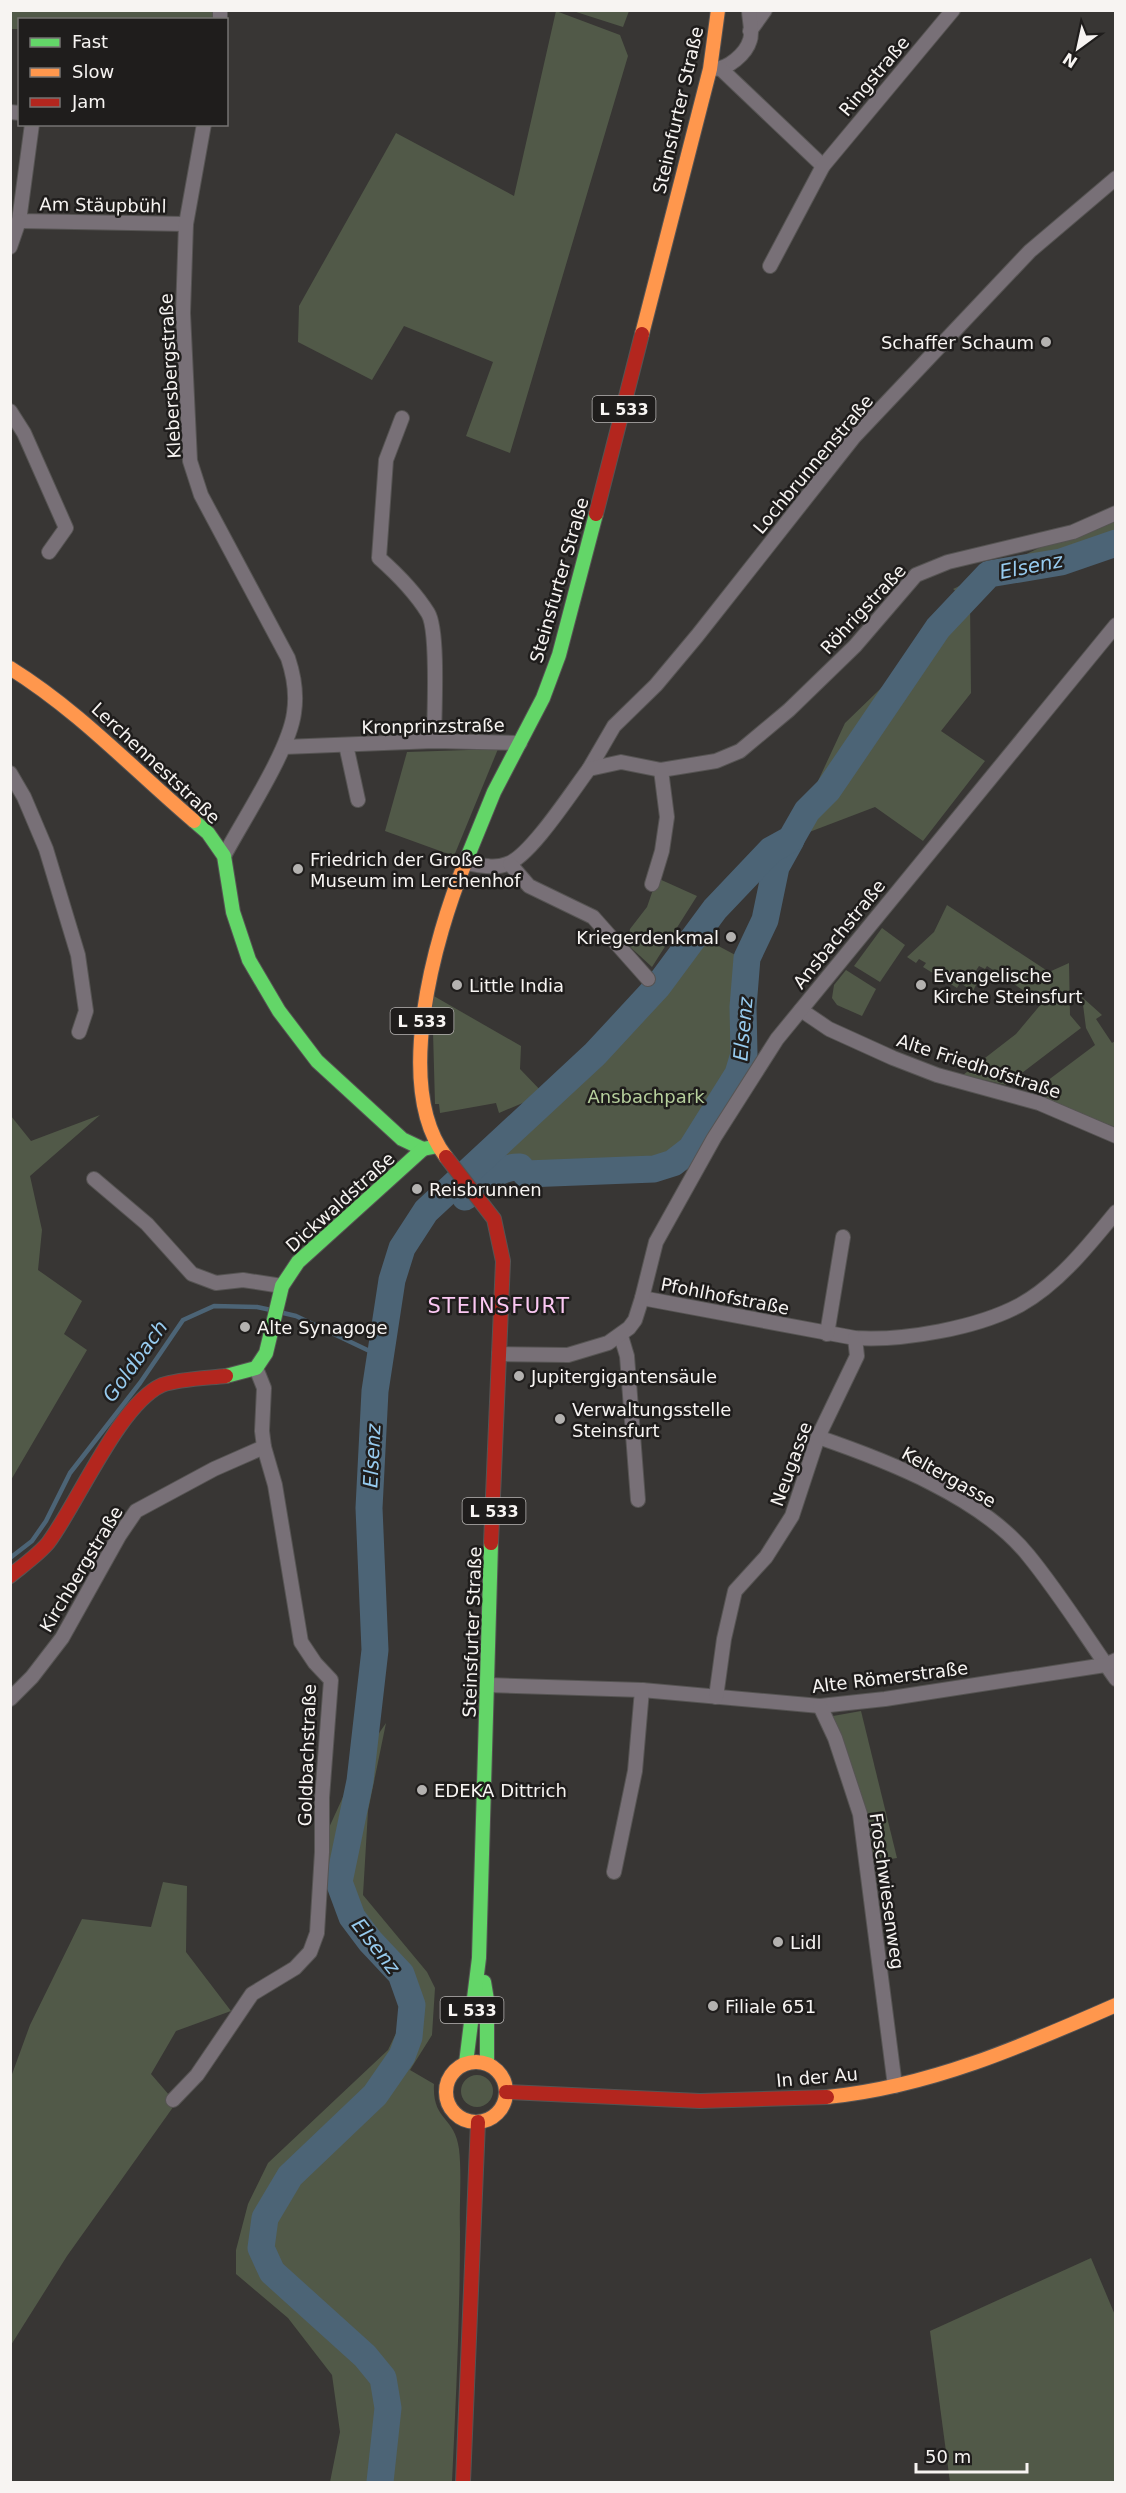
<svg xmlns="http://www.w3.org/2000/svg" width="1126" height="2493" font-family="'DejaVu Sans',sans-serif">
<style>
.green{fill:#515948}
.lines{fill:none;stroke-linecap:round;stroke-linejoin:round}
.stream{stroke:#4c6476;stroke-width:4.5}
.river{stroke:#4c6476;stroke-width:27}
.street-casing{stroke:#565453;stroke-width:16}
.fast-casing{stroke:#565453;stroke-width:16}
.slow-casing{stroke:#565453;stroke-width:16}
.jam-casing{stroke:#565453;stroke-width:16}
.street{stroke:#787077;stroke-width:14}
.fast{stroke:#63d668;stroke-width:14}
.slow{stroke:#ff974d;stroke-width:14}
.jam{stroke:#b3261e;stroke-width:14}
.poi-dot{fill:#b4b2b0;stroke:#1f1d1c;stroke-width:2}
.labels{text-anchor:middle;dominant-baseline:central;stroke-width:5;stroke-linejoin:round;paint-order:stroke}
.shield{fill:#1f1d1c;stroke:#b6b4b2;stroke-width:1.5}
.shield-label{font-size:16px;font-weight:bold;fill:#f7f4f2}
.street-label{font-size:18px;fill:#f7f4f2;stroke:#1f1d1c}
.poi-label{font-size:18px;fill:#f7f4f2;stroke:#1f1d1c;text-anchor:start}
.park-label{font-size:18px;fill:#b6cf9c;stroke:#1f1d1c}
.water-label{font-size:20px;font-style:italic;fill:#97cbef;stroke:#1f1d1c}
.quarter-label{font-size:21px;letter-spacing:1.5px;fill:#fcc8f3;stroke:#1f1d1c}
</style>
<rect width="100%" height="100%" fill="#383634"/>
<!-- green -->
<g class="green">
<path d="M11,11h209v8l-200,1 -1,9h-8z"/>
<path d="M556,11l64,24 8,21 -118,397 -44,-17 27,-74 -89,-36 -32,54 -74,-38 1,-36 97,-173 118,63z"/>
<path d="M573,11h56l-6,16z"/>
<path d="M1115,520v29l-60,17 -53,3 -32,32 1,92 -30,38 44,30 -62,80 -48,-34 -84,32 54,-116 125,-121 -17,-13 88,-42z"/>
<path d="M498,749l-44,107 -69,-25 22,-79z"/>
<path d="M657,878l40,18 -45,71 -25,-23 3,-15 17,-22z"/>
<path d="M947,905l102,67 20,-9 1,52 11,13 -75,57 -43,-10 53,-41 26,-31 -55,-37 -2,3 -6,-3 -6,9 6,4 -6,12 -13,-8 -3,5 -34,-21 3,-4 -7,-4 -3,4 -9,-6 27,-25z"/>
<path d="M882,928l23,17 -25,37 -26,-16z"/>
<path d="M709,941l32,17v71l-5,44 -46,73 -19,15 -168,2 -12,-5 68,-62z"/>
<path d="M846,970l30,19 -14,27 -25,-11 -5,-7 2,-13z"/>
<path d="M432,995l89,51 -1,23 24,25 -45,19 -3,-10 -56,10 -1,-9h-4z"/>
<path d="M1082,997l20,18 -6,4 16,24 3,-2v86l-74,-28 2,-15 52,-39 -9,-17z"/>
<path d="M100,1115l-70,61 12,54 -4,40 44,31 -18,33 23,16 -76,130v-364l20,25z"/>
<path d="M861,1711l36,147 -25,4 -39,-146z"/>
<path d="M386,1723l-18,88 -5,84 64,77 8,16 -3,47 -22,35 24,14c-2,37 21,32 25,65 3,26 0,55 1,82 0,84 -4,168 -8,251h-122l10,-50 -8,-57 -44,-57 -52,-44v-24l12,-46 20,-41 120,-113 11,-23 1,-25 -13,-31 -29,-26 -21,-35 -10,-30v-48l31,-68z"/>
<path d="M163,1882l24,4 -1,66 45,59 -55,20 -25,43 25,29 -109,153 -56,89v-268l19,-52 52,-106 69,8z"/>
<circle cx="477" cy="2091" r="16"/>
<path d="M1091,2258l24,57v167h-165l-20,-151z"/>
</g>
<g class="lines">
<!-- stream -->
<g class="stream">
<path d="M279,1312l17,4 84,40"/>
<path d="M10,1558l22,-17 14,-20 24,-48 70,-90 43,-63 31,-14 43,1 14,3"/>
</g>
<!-- river -->
<g class="river">
<path d="M465,1197c16,-13 33,-31 55,-30l6,7 128,-5 19,-6 18,-14 47,-75 6,-20 -1,-47 4,-49 18,-38 11,-53 15,-27"/>
<path d="M380,2482l8,-74 -5,-30 -18,-22 -93,-84 -11,-24 4,-30 25,-42 85,-81 27,-39 7,-19 3,-32 -11,-31 -31,-33 -18,-24 -13,-35 21,-101 15,-131 -6,-142 6,-117 17,-111 10,-32 24,-37 169,-157 63,-68 57,-77 56,-59 20,-11 16,-28 21,-21 110,-162 51,-54 72,-12 55,-19"/>
</g>
<!-- street casing -->
<g class="street-casing">
<g id="street">
<path d="M220,10v10"/>
<path d="M750,31l15,-21"/>
<path d="M714,69c14,0 32,-15 36,-29 3,-8 -1,-21 -1,-30"/>
<path d="M721,69l102,97"/>
<path d="M10,112l10,1"/>
<path d="M32,124l-13,97 167,3"/>
<path d="M204,124l-18,100 -3,89 7,148 11,34 87,163c6,18 9,36 6,55 -5,38 -51,107 -70,143"/>
<path d="M10,247l9,-26"/>
<path d="M770,266l53,-100 130,-156"/>
<path d="M10,411l14,22 42,95 -17,24"/>
<path d="M402,418l-16,42 -7,98c17,15 36,34 49,55 11,18 6,103 6,128"/>
<path d="M346,745l12,55"/>
<path d="M284,747l150,-6 86,2"/>
<path d="M589,769l25,-43 42,-41 41,-49 157,-199 176,-186 86,-73"/>
<path d="M10,773l14,24 22,52 32,106 8,56 -7,21"/>
<path d="M466,863c14,2 28,6 41,1 23,-7 66,-74 82,-95l32,-7 40,8 55,-9 24,-10 49,-41 66,-64 61,-71 32,-13 125,-30 43,-19"/>
<path d="M510,864l19,22 64,31 55,62"/>
<path d="M652,884l10,-33 5,-34 -6,-47"/>
<path d="M801,1010l28,19 64,29 44,17 102,28 77,33"/>
<path d="M94,1179l53,45 45,50 24,9 27,-3 39,6"/>
<path d="M642,1298l213,40c49,3 122,-10 165,-33 38,-21 69,-60 96,-93"/>
<path d="M827,1334l16,-97"/>
<path d="M621,1336l6,20 11,144"/>
<path d="M499,1354l69,1 40,-12 21,-15 6,-8 7,-22 14,-56 58,-104 63,-99 339,-414"/>
<path d="M818,1437c70,24 163,60 210,118 32,39 59,83 88,124"/>
<path d="M488,1685l154,5 178,16 65,-7 220,-34 11,-5"/>
<path d="M716,1697l8,-58 11,-48 31,-34 26,-41 26,-79 39,-81 -2,-18"/>
<path d="M10,1699l22,-22 30,-39 57,-102 17,-25 78,-42 50,-22"/>
<path d="M820,1706l15,32 25,76 35,272"/>
<path d="M614,1872l21,-101 7,-81"/>
<path d="M173,2100l24,-25 55,-81 43,-26 15,-16 7,-19 5,-81v-54l9,-118 -16,-17 -14,-21 -26,-157 -11,-38 -2,-16 2,-43 -8,-20"/>
</g>
</g>
<!-- fast casing -->
<g class="fast-casing">
<g id="fast">
<path d="M194,821l14,12 16,23 9,56 16,48 30,51 38,50 85,78 21,10 15,-3"/>
<path d="M465,863l29,-71 49,-94 16,-43 37,-141"/>
<path d="M226,1376l30,-8 10,-15 16,-67 16,-24 125,-113"/>
<path d="M484,1982l3,18v63"/>
<path d="M466,2063l13,-105 12,-415"/>
</g>
</g>
<!-- slow casing -->
<g class="slow-casing">
<g id="slow">
<path d="M642,334l68,-265 8,-59"/>
<path d="M10,668c69,43 123,101 184,153"/>
<path d="M446,1157c-54,-70 -11,-220 19,-294"/>
<circle cx="476" cy="2092" r="30"/>
<path d="M827,2097c102,-10 196,-51 289,-92"/>
</g>
</g>
<!-- jam casing -->
<g class="jam-casing">
<g id="jam">
<path d="M596,514l46,-180"/>
<path d="M446,1157l48,62 9,42 -12,282"/>
<path d="M10,1576c12,-10 28,-21 38,-33 29,-38 71,-139 114,-158 16,-6 46,-7 64,-9"/>
<path d="M506,2092l194,9 127,-4"/>
<path d="M463,2482l15,-360"/>
</g>
</g>
<!-- street -->
<use href="#street" class="street"/>
<!-- fast -->
<use href="#fast" class="fast"/>
<!-- slow -->
<use href="#slow" class="slow"/>
<!-- jam -->
<use href="#jam" class="jam"/>
</g>
<!-- markers -->
<g class="poi-dot">
<circle cx="1046" cy="342" r="6"/>
<circle cx="298" cy="869" r="6"/>
<circle cx="731" cy="937" r="6"/>
<circle cx="457" cy="985" r="6"/>
<circle cx="921" cy="985" r="6"/>
<circle cx="417" cy="1189" r="6"/>
<circle cx="245" cy="1327" r="6"/>
<circle cx="519" cy="1376" r="6"/>
<circle cx="560" cy="1419" r="6"/>
<circle cx="422" cy="1790" r="6"/>
<circle cx="778" cy="1942" r="6"/>
<circle cx="713" cy="2006" r="6"/>
</g>
<g class="labels">
<!-- shield labels -->
<g class="shield">
<rect x="592.5" y="396" width="63" height="26" rx="4.5"/>
<rect x="390.5" y="1008" width="63" height="26" rx="4.5"/>
<rect x="462.5" y="1498" width="63" height="26" rx="4.5"/>
<rect x="440.5" y="1997" width="63" height="26" rx="4.5"/>
</g>
<g class="shield-label">
<text x="624" y="409">L 533</text>
<text x="422" y="1021">L 533</text>
<text x="494" y="1511">L 533</text>
<text x="472" y="2010">L 533</text>
</g>
<!-- street labels -->
<g class="street-label">
<text transform="translate(874 76) rotate(-50)">Ringstraße</text>
<text transform="translate(678 110) rotate(-77)">Steinsfurter Straße</text>
<text transform="translate(103 205) rotate(1)">Am Stäupbühl</text>
<text transform="translate(170 376) rotate(-93)">Klebersbergstraße</text>
<text transform="translate(813 464) rotate(-50)">Lochbrunnenstraße</text>
<text transform="translate(559 580) rotate(-74)">Steinsfurter Straße</text>
<text transform="translate(863 609) rotate(-47)">Röhrigstraße</text>
<text transform="translate(433 726) rotate(-1)">Kronprinzstraße</text>
<text transform="translate(156 763) rotate(43)">Lerchenneststraße</text>
<text transform="translate(839 934) rotate(-51)">Ansbachstraße</text>
<text transform="translate(979 1066) rotate(18)">Alte Friedhofstraße</text>
<text transform="translate(340 1202) rotate(-42)">Dickwaldstraße</text>
<text transform="translate(725 1296) rotate(11)">Pfohlhofstraße</text>
<text transform="translate(791 1464) rotate(-70)">Neugasse</text>
<text transform="translate(949 1477) rotate(29)">Keltergasse</text>
<text transform="translate(81 1569) rotate(-59)">Kirchbergstraße</text>
<text transform="translate(472 1632) rotate(-88)">Steinsfurter Straße</text>
<text transform="translate(890 1677) rotate(-7)">Alte Römerstraße</text>
<text transform="translate(307 1755) rotate(-88)">Goldbachstraße</text>
<text transform="translate(887 1891) rotate(82)">Froschwiesenweg</text>
<text transform="translate(817 2077) rotate(-5)">In der Au</text>
</g>
<!-- poi labels -->
<g class="poi-label">
<text x="1034" y="342" text-anchor="end">Schaffer Schaum</text>
<text x="310" y="859">Friedrich der Große<tspan x="310" dy="21">Museum im Lerchenhof</tspan></text>
<text x="719" y="937" text-anchor="end">Kriegerdenkmal</text>
<text x="933" y="975">Evangelische<tspan x="933" dy="21">Kirche Steinsfurt</tspan></text>
<text x="469" y="985">Little India</text>
<text x="429" y="1189">Reisbrunnen</text>
<text x="257" y="1327">Alte Synagoge</text>
<text x="531" y="1376">Jupitergigantensäule</text>
<text x="572" y="1409">Verwaltungsstelle<tspan x="572" dy="21">Steinsfurt</tspan></text>
<text x="434" y="1790">EDEKA Dittrich</text>
<text x="790" y="1942">Lidl</text>
<text x="725" y="2006">Filiale 651</text>
</g>
<!-- park labels -->
<g class="park-label">
<text x="646" y="1096">Ansbachpark</text>
</g>
<!-- water labels -->
<g class="water-label">
<text transform="translate(1031 566) rotate(-11)">Elsenz</text>
<text transform="translate(743 1029) rotate(-85)">Elsenz</text>
<text transform="translate(135 1361) rotate(-54)">Goldbach</text>
<text transform="translate(372 1456) rotate(-87)">Elsenz</text>
<text transform="translate(376 1946) rotate(52)">Elsenz</text>
</g>
<!-- quarter labels -->
<g class="quarter-label">
<text x="499" y="1306">STEINSFURT</text>
</g>
</g>
<!-- border -->
<rect width="1126" height="2493" fill="none" stroke="#f7f4f2" stroke-width="24"/>
<!-- legend -->
<rect x="18" y="18" width="210" height="108" fill="#1f1d1c" stroke="#757372" stroke-width="1.5"/>
<rect x="30" y="38" width="30" height="9" fill="#63d668" stroke="#757372" stroke-width="1.5"/>
<text x="72" y="48" font-size="18" fill="#f7f4f2">Fast</text>
<rect x="30" y="68" width="30" height="9" fill="#ff974d" stroke="#757372" stroke-width="1.5"/>
<text x="72" y="78" font-size="18" fill="#f7f4f2">Slow</text>
<rect x="30" y="98" width="30" height="9" fill="#b3261e" stroke="#757372" stroke-width="1.5"/>
<text x="72" y="108" font-size="18" fill="#f7f4f2">Jam</text>
<!-- north arrow -->
<g transform="translate(1078 48) rotate(213)" stroke="#1f1d1c" stroke-width="4.5" paint-order="stroke">
<path d="M0-4.5L10 22L0 15L-10 22Z" fill="#f7f4f2"/>
<text y="-9" font-size="16" font-weight="bold" text-anchor="middle" fill="#f7f4f2">N</text>
</g>
<!-- scale -->
<path d="M916 2463v9h111v-9" fill="none" stroke="#f7f4f2" stroke-width="3"/>
<text x="925" y="2463" font-size="18" fill="#f7f4f2" stroke="#1f1d1c" stroke-width="4.5" paint-order="stroke">50 m</text>
</svg>
